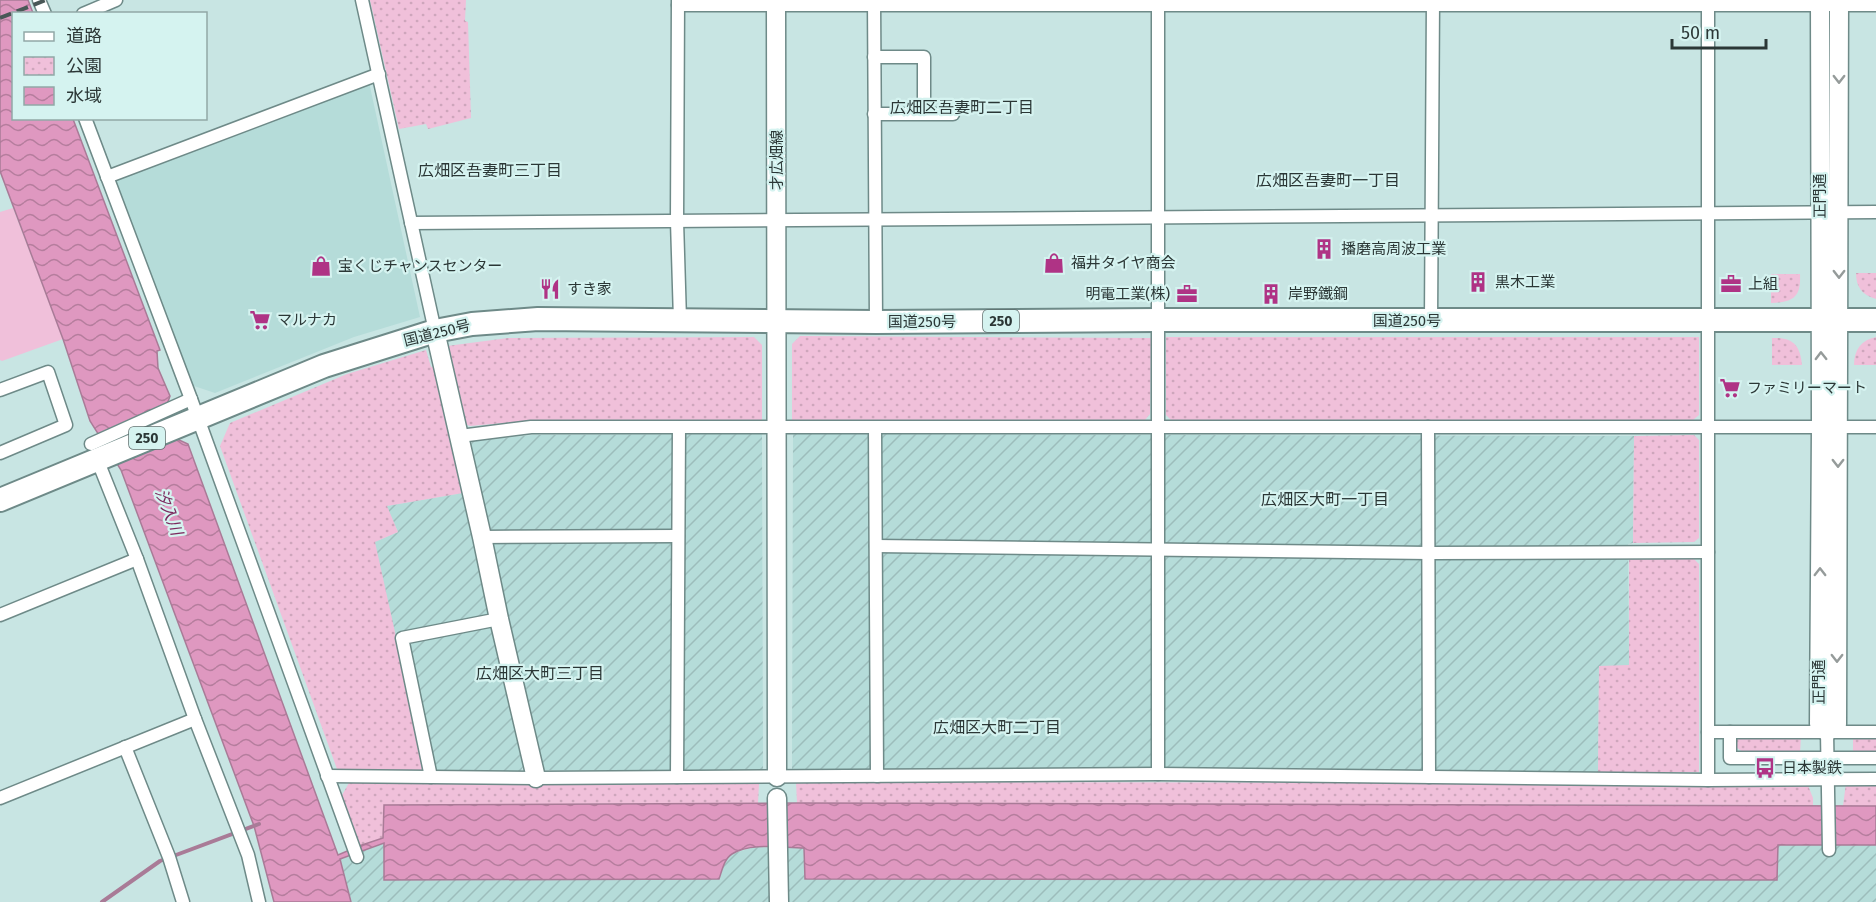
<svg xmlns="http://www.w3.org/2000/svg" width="1876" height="902" font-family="'Fira Sans','Noto Sans JP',sans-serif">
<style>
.built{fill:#b5dcd9}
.industrial{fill:url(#industrial-furrows)}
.grass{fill:#f0c0da}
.park{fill:url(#park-dots)}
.water{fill:url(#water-waves);stroke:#a97b97;stroke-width:1.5}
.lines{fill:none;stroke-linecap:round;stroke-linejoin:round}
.stream{stroke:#a97b97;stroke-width:4}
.street-casing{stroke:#6e8a88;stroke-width:15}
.secondary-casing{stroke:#6e8a88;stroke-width:21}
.highway-casing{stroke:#6e8a88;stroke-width:26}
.street{stroke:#fff;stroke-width:12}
.secondary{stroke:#fff;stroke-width:18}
.highway{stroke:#fff;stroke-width:22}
.rail{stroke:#495857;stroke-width:4;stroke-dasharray:12 6;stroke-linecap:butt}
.oneway{stroke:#959b9a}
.labels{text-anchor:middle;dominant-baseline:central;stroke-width:4.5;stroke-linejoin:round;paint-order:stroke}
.shield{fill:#d5f3f0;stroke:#5e6f6e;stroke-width:1.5}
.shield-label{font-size:14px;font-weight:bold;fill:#2b3736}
.street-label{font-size:15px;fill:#2b3736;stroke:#d5f3f0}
.poi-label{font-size:15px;fill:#2b3736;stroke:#d5f3f0;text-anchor:start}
.neighbourhood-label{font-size:16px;fill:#2b3736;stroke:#d5f3f0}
.water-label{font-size:16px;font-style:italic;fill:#7c2a5f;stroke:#d5f3f0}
</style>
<defs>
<pattern id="industrial-furrows" width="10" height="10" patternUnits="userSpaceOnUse" patternTransform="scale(1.5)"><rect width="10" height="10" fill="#b5dcd9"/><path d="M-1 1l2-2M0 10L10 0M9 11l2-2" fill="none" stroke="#9cbdbb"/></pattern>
<pattern id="park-dots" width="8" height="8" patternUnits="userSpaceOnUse" patternTransform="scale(1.5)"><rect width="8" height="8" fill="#f0c0da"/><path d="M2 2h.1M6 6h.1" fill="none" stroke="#cea6bc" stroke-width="1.8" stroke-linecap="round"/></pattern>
<pattern id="water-waves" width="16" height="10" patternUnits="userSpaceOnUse" patternTransform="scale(1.5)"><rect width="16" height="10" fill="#df98c0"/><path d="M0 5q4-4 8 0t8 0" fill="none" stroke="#b57d9d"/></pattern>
</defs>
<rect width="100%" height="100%" fill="#c8e5e3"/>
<!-- built -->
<path class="built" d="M369,82l51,235 -66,20 -139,56 -24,-8 -79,-207z"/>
<!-- industrial -->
<g class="industrial">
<path d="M762,434l1,337 -223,-1 -70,-321 2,-8 61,-6z"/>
<path d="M793,434l841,2 -1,107 -5,1 1,122h-30l-1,106 -806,-2z"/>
<path d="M463,493l62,270 -4,8 -95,1 -52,-230 24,-10 -12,-26z"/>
<path d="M384,843l1,37 334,-1 5,-15 7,-10 24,-7 49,1 1,31 972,1 1,-35h98v57h-1525l-11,-43z"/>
</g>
<!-- grass -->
<path class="grass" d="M13,208l50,131 -61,22 -2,-1v-148z"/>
<!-- park -->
<g class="park">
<path d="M370,0h96l-1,21 3,1 3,96 -43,11 -2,-5 -27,5z"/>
<path d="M1856,273h20v26c-14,-4 -20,-12 -20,-26z"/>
<path d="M1771,274h29c1,23 -6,28 -29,29z"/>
<path d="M800,336l351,2 -1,76 -5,6h-353v-76z"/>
<path d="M754,337l8,8v75h-221l-71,6 -7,-3 -16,-77 61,-8z"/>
<path d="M1166,337h533v78l-6,5h-522l-5,-5z"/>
<path d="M1876,337v28h-22c0,-15 7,-25 22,-28z"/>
<path d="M1772,338c21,-1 28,7 30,27h-30z"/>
<path d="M426,350l5,17 5,-1 27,127 -76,13 11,26 -23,10 51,230 -89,-3 -117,-323 10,-23 117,-49z"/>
<path d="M1694,435l5,5v98l-5,4 -61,1 1,-107z"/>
<path d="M1629,558h64l6,6v208h-101l1,-106 30,-1z"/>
<rect x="1853" y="735" width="23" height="18"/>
<path d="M1740,736h61l-1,17h-56l-8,-6v-7z"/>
<path d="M350,781l409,3 -1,19 -374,2 -1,33 -24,8 -18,-49z"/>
<path d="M796,782l1011,1 6,15v7l-1016,-2z"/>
<path d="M1846,783h30v23h-33z"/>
</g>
<!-- water -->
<path class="water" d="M0,0h28l5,13 -19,1v104l59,1 87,231 -3,1 1,17 12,28 -5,14 14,30 9,4 150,411 21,-9 24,-8 1,-33 413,-2 1079,3v39h-98l-1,35 -972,-1 -1,-31c-22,0 -52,-6 -72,6 -8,5 -10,17 -13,25l-335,1v-37l-44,16 11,43h-77l-20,-76 -133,-356 -31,-49 -27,-82 -63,-168z"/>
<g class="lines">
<!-- stream -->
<path class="stream" d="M102,902l58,-41 99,-37"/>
<!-- street casing -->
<g class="street-casing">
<g id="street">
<path d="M39,0l6,14"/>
<path d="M362,0l73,331"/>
<path d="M678,0l-1,221 3,99"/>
<path d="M874,0l2,322"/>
<path d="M678,5h1198"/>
<path d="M83,14l33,-14"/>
<path d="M874,57h50v56"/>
<path d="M874,114h79"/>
<path d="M85,118l106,281 166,458"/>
<path d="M107,177l272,-103"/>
<path d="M411,223l1465,-11"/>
<path d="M1431,321l2,-321"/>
<path d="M0,390l48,-18 18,53 -66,28"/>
<path d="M1428,427l1,350"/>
<path d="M875,428l2,348"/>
<path d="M460,436l71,-9h1345"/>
<path d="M91,444l100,-45"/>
<path d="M97,459l40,100 58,160 53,136 11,47"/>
<path d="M482,537l196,-1"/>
<path d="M876,546l553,7 279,-1"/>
<path d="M0,615l137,-56"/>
<path d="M1708,732h168"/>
<path d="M1730,732v26h146"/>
<path d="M1827,732l2,118"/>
<path d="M125,747l44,110 14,45"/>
<path d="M1158,774v-774"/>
<path d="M327,776l209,2 622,-4 550,6 168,-1"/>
<path d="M431,777l-29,-139 97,-19"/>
<path d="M677,777l2,-349"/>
<path d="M1708,780v-780"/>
<path d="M0,798l195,-79"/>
</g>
</g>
<!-- secondary casing -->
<g class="secondary-casing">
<g id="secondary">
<path d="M776,0l1,777"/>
<path d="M1820,0l1,427 -2,297 8,8 10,-8 2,-724"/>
<path d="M435,331l47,206 17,82 37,159"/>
<path d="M777,798l2,104"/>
</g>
</g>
<!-- highway casing -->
<g class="highway-casing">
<path id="highway" d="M0,500l324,-134 111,-35 37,-7 66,-5 338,3 281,-2h719"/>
</g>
<!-- street -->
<use href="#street" class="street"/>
<!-- secondary -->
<use href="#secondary" class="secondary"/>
<!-- highway -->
<use href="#highway" class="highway"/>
<!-- rail -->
<path class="rail" d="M0,18l46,-18"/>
</g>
<!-- one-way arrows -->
<defs><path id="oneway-chevron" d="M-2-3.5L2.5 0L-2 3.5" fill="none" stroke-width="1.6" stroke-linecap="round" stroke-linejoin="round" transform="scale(1.5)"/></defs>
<g class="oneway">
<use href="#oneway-chevron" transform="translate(1839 79) rotate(90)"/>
<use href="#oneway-chevron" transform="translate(1839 274) rotate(90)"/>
<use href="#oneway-chevron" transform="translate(1821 356) rotate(-91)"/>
<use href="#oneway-chevron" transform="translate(1838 463) rotate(90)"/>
<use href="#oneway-chevron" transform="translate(1820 572) rotate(-90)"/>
<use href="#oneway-chevron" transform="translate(1837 658) rotate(90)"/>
</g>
<!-- icons -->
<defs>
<g id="building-bare" transform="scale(1.62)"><path d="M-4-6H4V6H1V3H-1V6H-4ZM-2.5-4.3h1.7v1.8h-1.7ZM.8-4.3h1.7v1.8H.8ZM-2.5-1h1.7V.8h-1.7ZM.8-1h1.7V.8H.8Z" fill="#af3385" stroke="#d5f3f0" stroke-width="2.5" paint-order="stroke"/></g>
<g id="shop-bare" transform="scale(1.62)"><path d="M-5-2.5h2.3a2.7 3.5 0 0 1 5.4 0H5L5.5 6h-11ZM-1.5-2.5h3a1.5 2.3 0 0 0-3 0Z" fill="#af3385" stroke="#d5f3f0" stroke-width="2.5" paint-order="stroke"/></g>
<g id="office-bare" transform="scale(1.62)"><path d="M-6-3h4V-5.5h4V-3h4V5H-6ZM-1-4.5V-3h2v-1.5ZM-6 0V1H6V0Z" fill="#af3385" stroke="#d5f3f0" stroke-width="2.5" paint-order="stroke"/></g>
<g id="restaurant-bare" transform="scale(1.62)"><path d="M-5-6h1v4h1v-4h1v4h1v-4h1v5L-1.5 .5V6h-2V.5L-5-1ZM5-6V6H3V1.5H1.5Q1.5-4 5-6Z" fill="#af3385" stroke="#d5f3f0" stroke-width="2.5" paint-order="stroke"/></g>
<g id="supermarket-bare" transform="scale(1.62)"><path d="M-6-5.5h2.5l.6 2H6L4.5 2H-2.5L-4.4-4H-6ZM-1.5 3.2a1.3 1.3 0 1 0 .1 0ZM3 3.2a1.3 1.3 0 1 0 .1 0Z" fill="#af3385" stroke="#d5f3f0" stroke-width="2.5" paint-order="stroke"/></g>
<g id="bus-bare" transform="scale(1.62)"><path d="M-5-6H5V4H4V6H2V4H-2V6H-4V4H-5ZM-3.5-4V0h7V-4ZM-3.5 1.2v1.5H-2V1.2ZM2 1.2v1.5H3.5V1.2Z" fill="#af3385" stroke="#d5f3f0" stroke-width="2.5" paint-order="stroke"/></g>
</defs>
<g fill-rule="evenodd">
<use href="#building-bare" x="1324" y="249"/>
<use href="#shop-bare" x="1054" y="263"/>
<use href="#shop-bare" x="321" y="266"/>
<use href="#building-bare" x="1478" y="282"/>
<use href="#office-bare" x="1731" y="284"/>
<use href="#restaurant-bare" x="550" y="289"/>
<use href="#office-bare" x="1187" y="294"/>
<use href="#building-bare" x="1271" y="294"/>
<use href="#supermarket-bare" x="260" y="320"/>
<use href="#supermarket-bare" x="1730" y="388"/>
<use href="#bus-bare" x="1765" y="768"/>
</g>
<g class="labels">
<!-- shield labels -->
<g class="shield">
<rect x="983" y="310" width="36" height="22" rx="4.5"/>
<rect x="129" y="427" width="36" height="22" rx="4.5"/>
</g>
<g class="shield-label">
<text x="1001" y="321">250</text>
<text x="147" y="438">250</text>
</g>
<!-- street labels -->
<g class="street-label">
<text transform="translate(777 160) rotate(-90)">才広畑線</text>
<text transform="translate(1820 196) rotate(-90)">正門通</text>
<text x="1407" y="321">国道250号</text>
<text x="922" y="322">国道250号</text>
<text transform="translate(437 333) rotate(-14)">国道250号</text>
<text transform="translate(1819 682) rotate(-90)">正門通</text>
</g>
<!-- poi labels -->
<g class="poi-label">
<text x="1341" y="249">播磨高周波工業</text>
<text x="1071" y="263">福井タイヤ商会</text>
<text x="338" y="266">宝くじチャンスセンター</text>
<text x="1495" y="282">黒木工業</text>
<text x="1748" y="284">上組</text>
<text x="567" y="289">すき家</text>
<text x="1170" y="294" text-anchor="end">明電工業(株)</text>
<text x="1288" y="294">岸野鐵鋼</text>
<text x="277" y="320">マルナカ</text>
<text x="1747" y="388">ファミリーマート</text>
<text x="1782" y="768">日本製鉄</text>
</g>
<!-- neighbourhood labels -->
<g class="neighbourhood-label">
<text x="962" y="107">広畑区吾妻町二丁目</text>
<text x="490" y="170">広畑区吾妻町三丁目</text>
<text x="1328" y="180">広畑区吾妻町一丁目</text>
<text x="1325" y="499">広畑区大町一丁目</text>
<text x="540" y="673">広畑区大町三丁目</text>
<text x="997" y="727">広畑区大町二丁目</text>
</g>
<!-- water labels -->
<g class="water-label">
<text transform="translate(169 512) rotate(69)">汐入川</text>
</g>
</g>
<!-- legend -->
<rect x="12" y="12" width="195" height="108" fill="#d5f3f0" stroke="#91a8a6" stroke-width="1.5"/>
<rect x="24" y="32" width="30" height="9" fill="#ffffff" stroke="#91a8a6" stroke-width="1.5"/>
<text x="66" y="42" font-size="18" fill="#2b3736">道路</text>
<rect x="24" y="57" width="30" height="18" fill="url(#park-dots)" stroke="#91a8a6" stroke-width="1.5"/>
<text x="66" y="72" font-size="18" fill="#2b3736">公園</text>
<rect x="24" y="87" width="30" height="18" fill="url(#water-waves)" stroke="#91a8a6" stroke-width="1.5"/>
<text x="66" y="102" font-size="18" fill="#2b3736">水域</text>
<!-- scale -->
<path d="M1672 39v9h94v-9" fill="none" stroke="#2b3736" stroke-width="3"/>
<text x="1681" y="39" font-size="18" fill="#2b3736" stroke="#d5f3f0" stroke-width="4.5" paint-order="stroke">50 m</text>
</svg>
